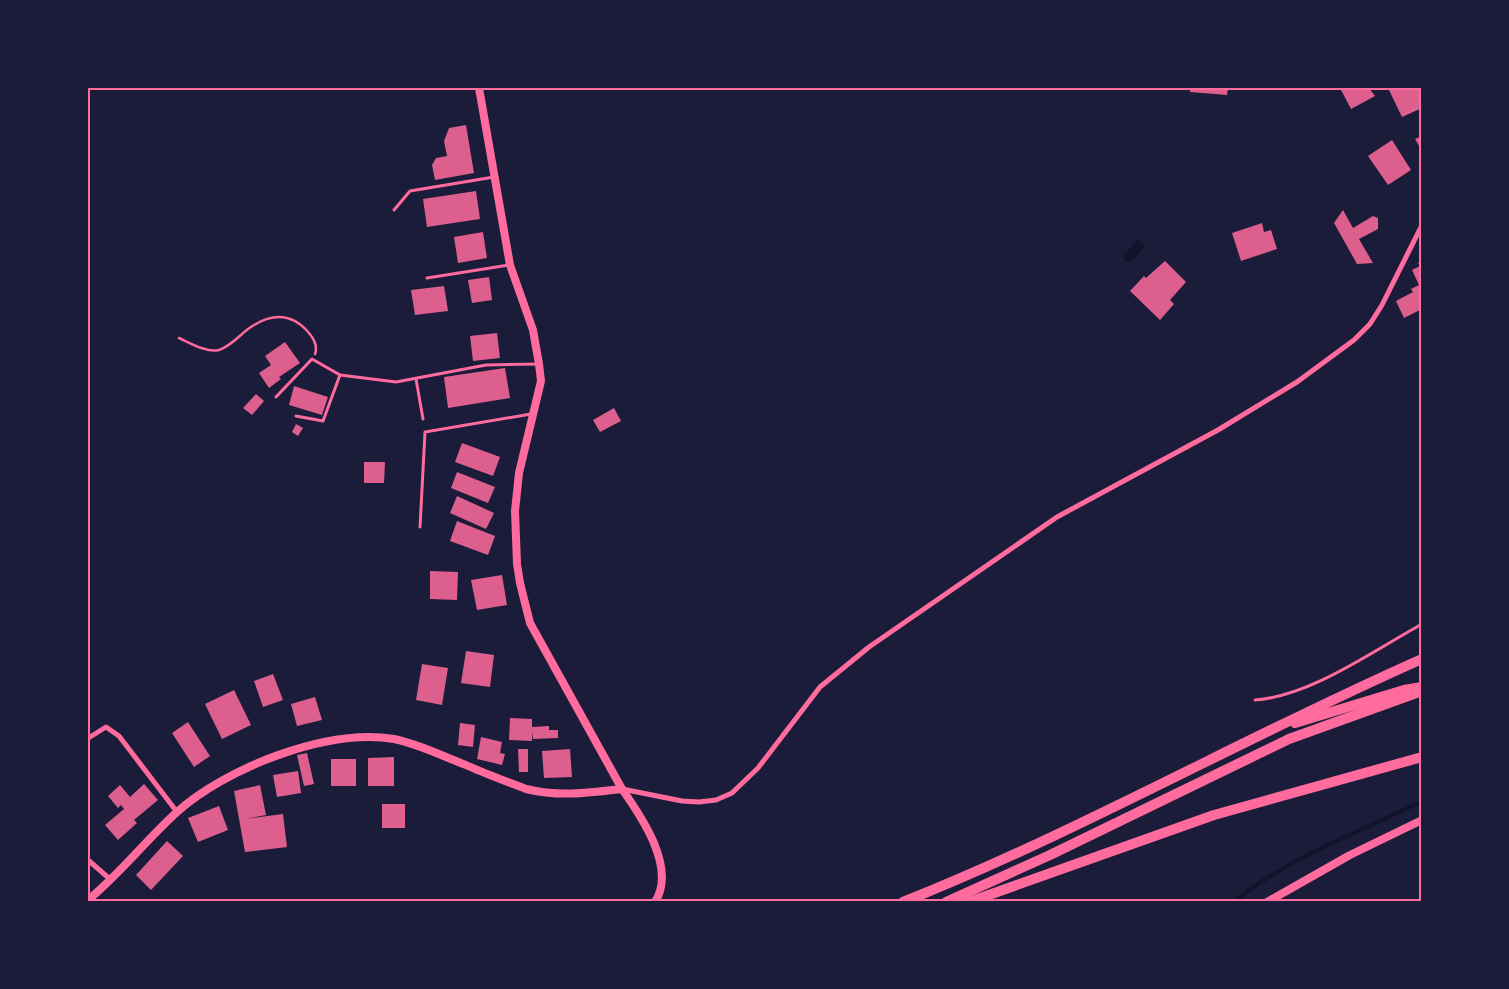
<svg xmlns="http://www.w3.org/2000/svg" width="1509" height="989" font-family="'Playfair Display',serif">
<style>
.water{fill:#12122b}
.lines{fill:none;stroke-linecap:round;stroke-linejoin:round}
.stream{stroke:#12122b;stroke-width:4}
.building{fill:#dd5f8e}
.path{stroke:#ff6b9d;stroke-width:2.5}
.service{stroke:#ff6b9d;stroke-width:3}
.minor{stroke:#ff6b9d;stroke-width:5}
.tertiary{stroke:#ff6b9d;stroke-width:8}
.trunk{stroke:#ff6b9d;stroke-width:10}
.neatline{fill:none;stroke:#ff6b9d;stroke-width:2}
</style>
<rect width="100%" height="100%" fill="#1b1b3a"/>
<!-- water -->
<path class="water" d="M1138,239l7,7 -14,16h-6l-2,-6z"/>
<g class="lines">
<!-- stream -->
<path class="stream" d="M1234,902c52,-44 127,-70 188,-101"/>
</g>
<!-- building -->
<g class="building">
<path d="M1190,88h38l-1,7 -37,-3z"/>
<path d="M1345,88h24l6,8 -24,13 -10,-19z"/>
<path d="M1395,88h26l1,20 -20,9 -13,-27z"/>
<path d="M466,125l8,48 -39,7 -3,-15 4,-7 11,-2 -3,-15 5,-13z"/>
<path d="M1422,136v15l-7,-12z"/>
<path d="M1392,140l19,30 -23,15 -20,-29z"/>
<path d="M476,191l4,28 -53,8 -4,-28z"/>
<path d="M1343,210l10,18 20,-12 5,2v11l-19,10 14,24 -16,1 -23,-41z"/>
<path d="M1262,223l2,9 7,-2 6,19 -36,12 -9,-28z"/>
<path d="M483,232l4,26 -29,5 -4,-26z"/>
<path d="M1165,261l21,21 -16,18 4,4 -14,16 -30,-29 14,-15 2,2z"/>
<path d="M1422,261v48l-18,9 -8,-17 17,-9 -2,-3 8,-4 -7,-15 8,-4 -2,-3z"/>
<path d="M489,277l3,23 -20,3 -4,-23z"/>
<path d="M444,286l4,25 -33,4 -4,-25z"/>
<path d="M497,333l3,25 -27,3 -3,-25z"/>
<path d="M285,342l15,21 -21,14 2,2 -12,9 -10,-15 12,-8 -6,-9z"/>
<path d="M505,368l5,30 -62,10 -4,-31z"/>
<path d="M294,386l34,11 -6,18 -33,-10z"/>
<path d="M256,394l8,7 -12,14 -9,-7z"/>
<path d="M614,408l7,13 -21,11 -7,-12z"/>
<path d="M296,424l7,4 -5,8 -6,-4z"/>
<path d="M462,443l38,14 -7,19 -38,-14z"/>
<path d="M364,462h21l-1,21h-20z"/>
<path d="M457,472l38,15 -7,16 -37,-15z"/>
<path d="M457,496l37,17 -8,16 -36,-16z"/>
<path d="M457,521l38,15 -7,19 -38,-14z"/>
<path d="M430,571l28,1 -1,28 -27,-1z"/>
<path d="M502,575l5,30 -30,5 -6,-30z"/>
<path d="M466,651l28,4 -4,32 -29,-4z"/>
<path d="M422,664l26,4 -6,37 -26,-5z"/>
<path d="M273,674l10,26 -20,7 -9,-26z"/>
<path d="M234,690l17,35 -29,14 -17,-35z"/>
<path d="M315,697l7,23 -25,6 -6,-22z"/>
<path d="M510,718l22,1v8l17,-1v4h9v8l-25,1 -1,-7v9l-23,-1z"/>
<path d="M188,722l22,34 -16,11 -22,-34z"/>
<path d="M460,723l15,2 -2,22 -15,-2z"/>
<path d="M481,737l21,5 -2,11 5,1 -3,11 -25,-6z"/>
<path d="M518,749h10v23h-9z"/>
<path d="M570,749l2,28 -28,1 -2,-27z"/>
<path d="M307,753l7,31 -10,2 -7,-31z"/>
<path d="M394,757v29h-26v-28z"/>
<rect x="331" y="759" width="25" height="27"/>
<path d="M298,771l3,22 -24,4 -4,-22z"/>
<path d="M144,784l14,16 -24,20 3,3 -19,17 -13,-15 19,-16 -3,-4 -3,3 -10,-12 12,-11 10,12z"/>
<path d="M260,785l6,30 -21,4 38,-5 4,33 -42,5 -11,-61z"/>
<rect x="382" y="804" width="23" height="24"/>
<path d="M219,806l9,24 -30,12 -10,-24z"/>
<path d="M167,841l16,15 -32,34 -15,-15z"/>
</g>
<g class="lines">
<!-- path -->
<path class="path" d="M179,338c11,5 28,15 40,12 14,-5 21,-16 32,-23 21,-14 41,-14 58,6 5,6 9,13 6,21"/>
<!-- service -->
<g class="service">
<path d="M394,210l16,-19 84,-14"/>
<path d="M427,278l82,-13"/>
<path d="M416,379l7,40"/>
<path d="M276,397l36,-38 28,16 56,7 90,-17 53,-1"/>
<path d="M296,416l27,5 17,-46"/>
<path d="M420,527l5,-95 106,-18"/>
<path d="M1255,700c56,-4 118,-49 167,-76"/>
</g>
<!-- minor -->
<g class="minor">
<path d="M90,737l16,-10 13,9 58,76"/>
<path d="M622,789l60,12 17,1 17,-2 16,-7 26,-25 62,-81 49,-40 188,-130 161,-87 79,-48 57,-42 16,-16 12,-19 40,-80"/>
<path d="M88,860l23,20"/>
</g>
<!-- tertiary -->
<g class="tertiary">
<path d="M479,88l31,177 23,65 6,34 2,17 -22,92 -4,38 2,53 3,19 10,40 92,166c19,27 55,79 33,113"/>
<path d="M88,900c32,-26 58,-60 89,-88 49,-44 150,-84 217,-73 25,5 48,17 72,26 19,9 40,16 60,24 33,8 62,4 96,0"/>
<path d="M1267,902l83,-47 72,-35"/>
</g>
<!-- trunk -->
<g class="trunk">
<path d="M1295,723l109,-33 18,-3"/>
<path d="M903,902c178,-71 344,-166 519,-243"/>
<path d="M946,902l104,-47 239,-116 133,-48"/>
<path d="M969,902l245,-87 208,-58"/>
</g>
</g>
<!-- border -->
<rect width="1509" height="989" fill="none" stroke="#1b1b3a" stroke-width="178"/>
<rect x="89" y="89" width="1331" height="811" class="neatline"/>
</svg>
